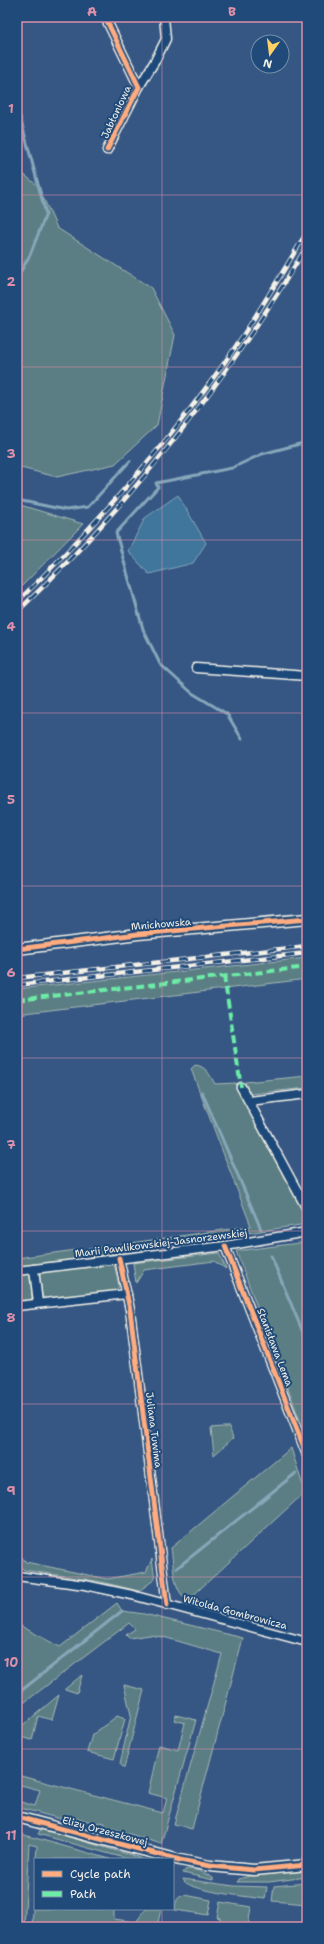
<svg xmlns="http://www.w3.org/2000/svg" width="324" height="1944" font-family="'Shantell Sans',sans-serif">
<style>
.green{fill:#5a7e83;stroke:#a7b8b6}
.water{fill:#3f759c;stroke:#87a7ba}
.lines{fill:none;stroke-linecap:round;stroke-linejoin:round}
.stream{stroke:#87a7ba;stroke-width:3}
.minor-casing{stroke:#f4f1e8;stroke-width:11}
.tertiary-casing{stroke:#f4f1e8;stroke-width:13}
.minor{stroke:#1f4a7a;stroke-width:8}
.tertiary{stroke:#1f4a7a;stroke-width:10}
.rail-casing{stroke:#f4f1e8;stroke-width:4.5}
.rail{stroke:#1f4a7a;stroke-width:3;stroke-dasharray:9;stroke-linecap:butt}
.quiet{stroke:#6deda7;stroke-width:4;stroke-dasharray:8 4;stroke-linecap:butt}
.cycleway-casing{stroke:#1f4a7a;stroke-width:8}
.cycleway{stroke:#ffac80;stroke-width:5}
.grid{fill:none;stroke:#de8fa9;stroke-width:1;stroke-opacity:0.55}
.labels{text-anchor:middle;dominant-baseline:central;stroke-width:4;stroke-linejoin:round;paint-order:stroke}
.street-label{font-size:10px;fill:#f4f1e8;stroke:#1f4a7a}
.neatline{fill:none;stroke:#de8fa9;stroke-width:1.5}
.grid-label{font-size:13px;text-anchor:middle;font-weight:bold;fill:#de8fa9}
</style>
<rect width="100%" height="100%" fill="#365784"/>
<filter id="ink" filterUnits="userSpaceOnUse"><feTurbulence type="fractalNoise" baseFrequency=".025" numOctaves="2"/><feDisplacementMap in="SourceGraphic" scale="8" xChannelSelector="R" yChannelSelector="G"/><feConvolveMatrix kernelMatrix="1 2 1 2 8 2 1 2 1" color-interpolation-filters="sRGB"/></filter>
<g filter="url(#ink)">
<!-- green -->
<g class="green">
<path d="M17,169l21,17 19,42 94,60 24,47 -18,90 -42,39 -58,13 -40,-10z"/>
<path d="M17,504l66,20 -66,67z"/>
<path d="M307,958v21l-290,35v-25z"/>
<path d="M195,1065c11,1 15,10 20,19l21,-1v5l71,132v4l-218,33 -1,-8 163,-23 -60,-157z"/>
<path d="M307,1076v12l-57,6 -5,-12z"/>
<path d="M307,1242v197l-71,-188z"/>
<path d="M76,1250l1,9 -60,8v-9z"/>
<path d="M219,1253l7,16 -12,-8 -70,9 -8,13 -3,-20z"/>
<path d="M114,1263l5,23 -3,5 -70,9 -4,-5 -3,-23z"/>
<path d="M30,1274l2,24 -5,5 -10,1v-28z"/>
<path d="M223,1427h6l4,11 -19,17 -3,-27z"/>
<path d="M291,1448l14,44 -117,108c-16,-9 -14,-35 -17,-52z"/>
<path d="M19,1554l7,8 81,17 39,-7 6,-13 3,20 -16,12 -42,-10 -73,-11 -3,-3z"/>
<path d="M117,1603l5,8 22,3 99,24 -51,191 -18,-5 48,-170 -55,-16 -17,-3 -21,3 -3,-3 9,-6 -6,-6 -112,85v-84l43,23z"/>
<path d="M82,1675l-5,18 -12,-4z"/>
<path d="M124,1685l20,5 -20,78 -4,-4 11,-49z"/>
<path d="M59,1695l-7,25 -14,-4 -6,24 -15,-4v-6z"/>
<path d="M176,1715l20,5 -35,124 -56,-18v-3l-7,-1v2l-17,-5 -24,-1 -40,-11v-6l18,5 5,-16 -23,-6v-9l146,38 4,-15 -19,-5 11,-48 19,5 7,-27 -11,-3z"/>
<path d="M117,1716l8,3 -11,40 -27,-7 5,-17z"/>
<path d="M41,1829l97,28 4,2h-14l-90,-25z"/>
<path d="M17,1833l93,26h-74l1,-13 -8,-2 -5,83h-7z"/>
<path d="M188,1869l12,2 13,7v2l-30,-7 2,-3z"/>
<path d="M307,1871v6l-38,5h-31l1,-3 10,-3z"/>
<path d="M35,1879v30h79v10l22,3 10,-13h15l-4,18h-125z"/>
<path d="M183,1879l51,7 33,1 -2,12c-13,-2 -80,-8 -82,-20z"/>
<path d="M307,1883v21l-35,-3 2,-15z"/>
<path d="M185,1895l26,5 -3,15 -33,-5c1,-9 1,-13 10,-15z"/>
<path d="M220,1902l31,5 -3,20h-28v-9l-3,-1z"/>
</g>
<!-- water -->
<path class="water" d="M178,495l28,48 -13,20 -44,11 -21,-23 17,-33z"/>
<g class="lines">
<!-- stream -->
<g class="stream">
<path d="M17,106l29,108 -16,41 -13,23"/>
<path d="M17,500l49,10 22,-3 42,-46"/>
<path d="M242,739l-15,-25 -35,-21 -32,-29 -17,-35 -27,-96 42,-46 -2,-4 76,-15 30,-14 45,-12"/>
<path d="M202,1092l59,137"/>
<path d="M271,1256l36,86"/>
<path d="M177,1568l119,-95"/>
<path d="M17,1694l105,-83"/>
</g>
<!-- minor casing -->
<g class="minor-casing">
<g id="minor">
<path d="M105,17l34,70 -32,63"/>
<path d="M139,87l16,-26 11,-22 -2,-22"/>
<path d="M196,668l111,8"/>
<path d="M241,1087l66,122"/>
<path d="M249,1101l58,-7"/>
<path d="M225,1246l82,209"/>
<path d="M119,1258l11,52 37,295"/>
<path d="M34,1269l4,34"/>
<path d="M17,1271l208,-25 82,-14"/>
<path d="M17,1306l110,-12"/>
<path d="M17,1576l68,9 47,10 175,47"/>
</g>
</g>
<!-- tertiary casing -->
<g class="tertiary-casing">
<g id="tertiary">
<path d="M17,949l121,-15 169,-15"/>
<path d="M17,1817l163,43 30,6 44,4 53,-5"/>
</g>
</g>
<!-- minor -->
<use href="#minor" class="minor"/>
<!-- tertiary -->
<use href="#tertiary" class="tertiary"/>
<!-- rail casing -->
<g class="rail-casing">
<g id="rail">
<path d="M17,602c72,-70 138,-144 197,-225 34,-46 63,-96 93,-145"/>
<path d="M17,612c115,-109 209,-231 290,-366"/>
<path d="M17,978l290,-32"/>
<path d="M17,985l290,-32"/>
</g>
</g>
<!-- rail -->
<use href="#rail" class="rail"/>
<!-- quiet -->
<g class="quiet">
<path d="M224,976l17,111"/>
<path d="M17,1000l290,-33"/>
</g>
<!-- cycleway casing -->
<g class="cycleway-casing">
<g id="cycleway">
<path d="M105,17l34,70 -32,63"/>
<path d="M17,949l121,-15 169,-15"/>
<path d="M225,1246l82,209"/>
<path d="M119,1258l11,52 37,295"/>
<path d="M17,1817l163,43 30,6 44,4 53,-5"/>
</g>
</g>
<!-- cycleway -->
<use href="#cycleway" class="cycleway"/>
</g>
</g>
<!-- grid -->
<path class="grid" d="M162,17v1842M17,195h290M17,367h290M17,540h290M17,713h290M17,886h290M17,1058h290M17,1231h290M17,1404h290M17,1577h290M17,1749h290M162,1909v18"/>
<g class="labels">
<!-- street labels -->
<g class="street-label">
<text transform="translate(116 112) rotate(-65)">Jabłoniowa</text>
<text transform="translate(161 924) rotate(-5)">Mnichowska</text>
<text transform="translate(161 1243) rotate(-7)">Marii Pawlikowskiej-Jasnorzewskiej</text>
<text transform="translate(275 1347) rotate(69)">Stanisława Lema</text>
<text transform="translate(154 1430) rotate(83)">Juliana Tuwima</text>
<text transform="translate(235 1612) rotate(15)">Witolda Gombrowicza</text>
<text transform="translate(105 1831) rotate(15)">Elizy Orzeszkowej</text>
</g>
</g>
<!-- margin -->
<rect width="324" height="1944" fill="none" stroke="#1f4a7a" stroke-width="44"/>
<!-- legend -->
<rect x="34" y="1858" width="140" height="52" fill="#1f4a7a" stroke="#748da6"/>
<rect x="42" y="1871" width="20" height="6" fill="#ffac80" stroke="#748da6"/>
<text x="70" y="1878" font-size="12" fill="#f4f1e8">Cycle path</text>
<rect x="42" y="1891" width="20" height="6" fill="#6deda7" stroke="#748da6"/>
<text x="70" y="1898" font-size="12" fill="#f4f1e8">Path</text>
<!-- north arrow -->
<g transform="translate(270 54) rotate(194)"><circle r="19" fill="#1f4a7a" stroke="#748da6"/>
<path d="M0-3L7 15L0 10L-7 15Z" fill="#ffd166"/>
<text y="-6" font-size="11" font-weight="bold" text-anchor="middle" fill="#f4f1e8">N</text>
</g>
<rect x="22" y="22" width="280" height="1900" class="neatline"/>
<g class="grid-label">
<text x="92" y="16">A</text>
<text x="232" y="16">B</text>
<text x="11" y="113">1</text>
<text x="11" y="286">2</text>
<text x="11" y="458">3</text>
<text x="11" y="631">4</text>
<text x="11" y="804">5</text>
<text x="11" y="977">6</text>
<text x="11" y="1149">7</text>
<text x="11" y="1322">8</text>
<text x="11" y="1495">9</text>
<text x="11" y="1667">10</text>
<text x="11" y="1840">11</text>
</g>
</svg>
